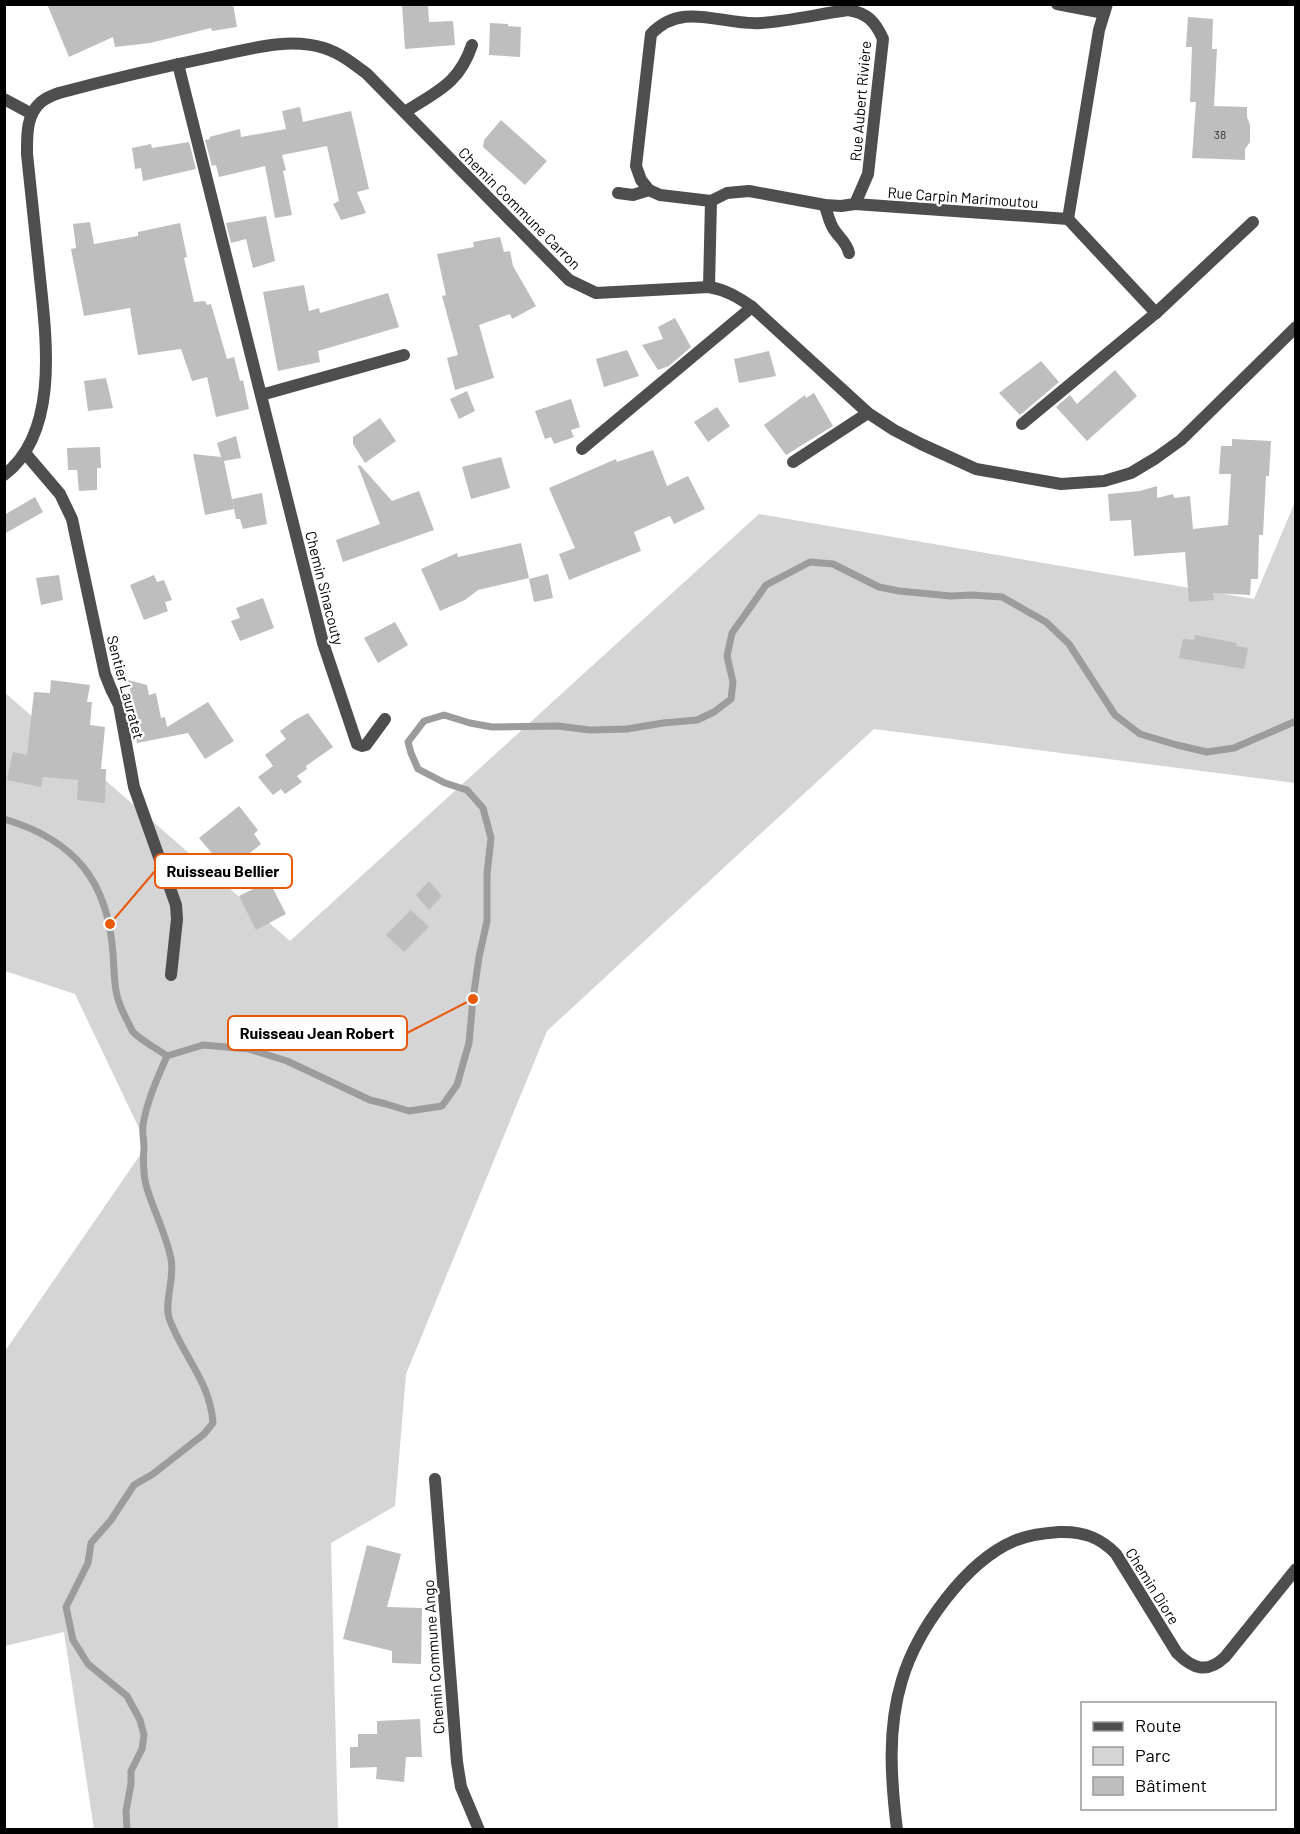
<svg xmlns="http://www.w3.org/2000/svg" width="1300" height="1834" font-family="Barlow,sans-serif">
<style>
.green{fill:#d5d5d5}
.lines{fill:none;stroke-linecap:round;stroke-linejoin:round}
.stream{stroke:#9c9c9c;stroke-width:7}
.building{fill:#bebebe}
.minor{stroke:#4e4e4e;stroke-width:12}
.tertiary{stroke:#4e4e4e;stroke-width:12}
.labels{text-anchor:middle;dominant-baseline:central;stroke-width:4.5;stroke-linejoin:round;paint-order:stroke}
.number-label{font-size:12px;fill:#303030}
.street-label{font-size:15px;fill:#000;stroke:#fff}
.leader{fill:none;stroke:#e8590c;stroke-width:2}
.callout-dot{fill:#e8590c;stroke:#fff;stroke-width:2}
.callout{fill:#fff;stroke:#e8590c;stroke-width:2}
.callout-label{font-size:16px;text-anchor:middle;font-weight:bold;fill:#000}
</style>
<rect width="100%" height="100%" fill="#fff"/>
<!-- green -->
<path class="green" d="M1295,502v281l-421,-54 -327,302 -141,343 -11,132 -64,37 7,286h-244l-30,-197 -59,14v-295l142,-206 -72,-151 -70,-23 -1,-279 286,249 469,-427 495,85z"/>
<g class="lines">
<!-- stream -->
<g class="stream">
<path d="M4,819c71,21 104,62 109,135 2,27 0,41 14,66 2,4 4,9 6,12 9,9 23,16 34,24"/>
<path d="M127,1830l-1,-19 5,-27v-13l11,-22 2,-14 -4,-15 -13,-24 -39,-32 -15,-24 -7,-33 22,-44 3,-20 20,-23 23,-35 19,-11 51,-40 9,-11c-3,-42 -31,-68 -44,-105 -5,-16 6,-40 2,-59 -5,-26 -18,-49 -25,-74 -3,-13 -3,-24 -2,-37 0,-7 -2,-15 -1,-23 4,-24 14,-46 24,-69l36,-11 46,4 38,12 83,39 16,4 23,7 33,-5 15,-21 12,-42 4,-44 6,-42 8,-36v-47l4,-36 -8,-30 -16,-18 -22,-7 -27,-14 -7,-16 -3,-11 16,-21 20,-6 26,8 22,4 66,-1 32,4 37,-1 36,-6 34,-3 17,-8 17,-13 2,-17 -6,-26 5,-23 34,-48 44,-23 23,2 46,23 20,4 52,5 21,-1 30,2 44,25 23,22 46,71 25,19 37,11 30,7 27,-4 62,-27"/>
</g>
</g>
<!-- building -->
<g class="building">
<path d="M47,4h186l4,23 -25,4 -1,-3 -61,15 -35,4 -2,-10 -44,20z"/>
<path d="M428,4l1,18 24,-1 2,24 -50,4 -3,-44z"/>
<path d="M1188,17l25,2 -1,30h5l-3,57 33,1v10l3,8v17l-5,7v11l-53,-2 4,-56h-6l2,-55h-6z"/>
<path d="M490,23l18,1v2l13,1 -1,30 -31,-2z"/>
<path d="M300,107l3,15 48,-11 18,78 -12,3 9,21 -25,7 -8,-16 6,-3 -12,-55 -45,9 4,15 -3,1 9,44 -17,3 -10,-52 -46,11 -3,-12 -4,1 -7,-26 5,-1 -1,-2 31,-8 1,8 45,-8 -4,-18z"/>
<path d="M501,120l46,41 -22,24 -42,-38 1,-7z"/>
<path d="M189,142l7,27 -53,12 -2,-13 -6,1 -3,-21 19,-4 1,4z"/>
<path d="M266,216l9,45 -22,7 -7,-29 -15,4 -5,-20z"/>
<path d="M90,222l4,22 44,-8v-4l42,-9 7,34 -3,1 10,44 11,-1 2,4 4,-1 16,55 7,-2 6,24 3,-1 6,29 -33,8 -9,-40 -15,4 -11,-32 -43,6 -8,-47 -46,8 -13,-67 5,-1 -3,-24z"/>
<path d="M500,237l4,15 6,-1 3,15 23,40 -24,13 -2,-5 -31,11 15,53 -39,12 -8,-32 11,-3 -16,-59 4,-1 -9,-41 37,-7 -1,-5z"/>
<path d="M304,285l5,26 10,-3 1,5 68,-20 11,34 -81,24 2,11 -42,9 -15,-79z"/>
<path d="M675,318l16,29 -22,19 -11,4 -16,-25 21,-6 -5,-12z"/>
<path d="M627,350l12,26 -35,11 -8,-28z"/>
<path d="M769,351l7,25 -37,7 -5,-24z"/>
<path d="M1041,361l18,21 -39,33 -21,-22z"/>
<path d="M1115,370l22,26 -50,45 -31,-34 14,-12 7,9z"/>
<path d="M106,378l7,30 -25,3 -4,-30z"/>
<path d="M467,391l8,20 -16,8 -9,-20z"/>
<path d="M814,393l19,33 -47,29 -22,-30 41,-30 1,3z"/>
<path d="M571,399l9,28 -9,3 3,7 -20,7 -3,-7 -6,2 -10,-28z"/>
<path d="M717,407l13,19 -22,16 -14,-20z"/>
<path d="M380,418l16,23 -31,22 -12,-19v-7z"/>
<path d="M236,436l5,22 -17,3 10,48 -29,6 -12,-61 28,3 -4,-14z"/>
<path d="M1232,439l39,2 -2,35h-3l-3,59h-4l-1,44h-7l-1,16 -37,-2 1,7 -25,2 -4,-50 -51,4 -3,-36 -21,1 -2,-27 32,-3 17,-5v12l16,-4 1,4 16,-2 3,33 35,-4 3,-51h-12l2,-28h11z"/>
<path d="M100,447l1,21h-4v22l-18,1 -2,-21h-9l-1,-22z"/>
<path d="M653,450l14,36 21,-10 17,33 -31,15 -4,-8 -36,16 7,19 -72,29 -10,-26 16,-6 -26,-60 67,-29 1,3z"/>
<path d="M501,457l9,31 -39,11 -9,-32z"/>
<path d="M360,465l32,36 27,-10 15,39 -91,32 -7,-22 44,-16 -22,-58z"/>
<path d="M262,493l5,31 -24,5 -3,-10h-4l-4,-20z"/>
<path d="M35,497l8,15 -39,22v-19z"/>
<path d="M521,543l8,35 -51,12 -13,10 -25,11 -19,-42 36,-16 1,4z"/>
<path d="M548,574l5,24 -19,4 -5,-23z"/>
<path d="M59,575l4,25 -22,5 -5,-27z"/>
<path d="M154,575l3,7 7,-2 8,20 -7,2 3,9 -24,9 -14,-35z"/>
<path d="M263,598l11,30 -34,13 -9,-20 9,-3 -4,-10z"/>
<path d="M395,622l13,23 -30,18 -14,-25z"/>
<path d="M1195,635l42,8 -1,3 12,2 -4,21 -65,-11 4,-19 11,1z"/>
<path d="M51,680l39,5 -3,17h5l-2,23 15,2 -4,42h5l-1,34 -28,-3 1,-20 -35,-3 -2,10 -34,-7 6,-28 14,3 7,-63 16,1z"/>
<path d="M128,680l19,5 2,10 7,-2 5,25 4,-1 2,10 41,-25 26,39 -29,18 -17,-26 -51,10 -8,-44 3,-1z"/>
<path d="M308,713l25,34 -27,19 1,3 -10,7 5,6 -17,12 -4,-5 -8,6 -15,-18 15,-11 -8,-11 21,-16 -6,-8 15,-11z"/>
<path d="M239,806l19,24 -4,4 7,10 -34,28 -8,-16 -3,2 -17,-20z"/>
<path d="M269,881l17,33 -30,16 -17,-34z"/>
<path d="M429,881l13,15 -13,14 -13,-15z"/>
<path d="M411,910l18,17 -25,25 -18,-17z"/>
<path d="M367,1545l34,9 -14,53 35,1 -1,56 -29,-1v-12l-49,-12z"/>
<path d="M420,1719l2,38h-16l-2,25 -28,-3 1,-12 -27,1v-21h8v-13h19v-13z"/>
</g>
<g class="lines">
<!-- minor -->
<g class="minor">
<path d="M1057,4l47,9"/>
<path d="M848,10c19,3 27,11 35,29l-15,135 -13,30 -14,2 -16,-1 -76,-14 -22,2 -16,8 -51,-6 -11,-5 -8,-10 -5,-14 15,-132c32,-34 71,-8 110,-11 29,-2 58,-9 87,-13z"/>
<path d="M178,64l145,579 34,101 5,2 4,-1 19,-26"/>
<path d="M4,99l28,15"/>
<path d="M405,112c32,-21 54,-28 67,-67"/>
<path d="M618,193l15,2 16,-5"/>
<path d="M855,204l213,15 31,-189 8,-26"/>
<path d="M825,205c2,8 4,16 8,23 5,9 14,14 16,25"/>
<path d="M1068,219l88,94"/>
<path d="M709,287l2,-86"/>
<path d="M261,395l143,-40"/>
<path d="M1022,424l134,-111 97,-91"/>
<path d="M582,449l170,-142"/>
<path d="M25,453l35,41 12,25 33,155 6,15 8,16 15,82 42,118 1,14 -6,56"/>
<path d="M793,462l75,-49"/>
<path d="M435,1479l22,283 4,25 18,43"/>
<path d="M897,1830c-6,-50 -10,-101 5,-150 15,-50 63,-118 112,-139 14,-6 30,-8 45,-9 23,-1 41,5 57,22l61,99c16,16 30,21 48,4l71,-88"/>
</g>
<!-- tertiary -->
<path class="tertiary" d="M4,475c58,-44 41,-145 35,-207 -4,-38 -8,-76 -12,-114 0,-18 -1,-39 14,-52 5,-4 12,-7 18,-9 52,-14 104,-26 157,-37 35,-7 72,-19 108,-8 16,5 30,16 43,26l202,206 27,13 113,-6c17,3 29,10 43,20l116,106 26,17 27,14 55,25 85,15 43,-3 27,-8 25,-15 25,-18 115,-113"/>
</g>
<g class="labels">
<!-- number labels -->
<g class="number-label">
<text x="1220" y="134">38</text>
</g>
<!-- street labels -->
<g class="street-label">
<text transform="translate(860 101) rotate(-85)">Rue Aubert Rivière</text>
<text transform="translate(963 197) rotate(4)">Rue Carpin Marimoutou</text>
<text transform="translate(520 208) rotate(45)">Chemin Commune Carron</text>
<text transform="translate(325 588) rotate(76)">Chemin Sinacouty</text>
<text transform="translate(126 687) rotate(75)">Sentier Lauratet</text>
<text transform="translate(1153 1586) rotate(58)">Chemin Diore</text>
<text transform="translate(433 1657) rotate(-94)">Chemin Commune Ango</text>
</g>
</g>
<!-- callouts -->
<path class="leader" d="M110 924L155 871M473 999L407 1033"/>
<g class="callout-dot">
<circle cx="110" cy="924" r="6"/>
<circle cx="473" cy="999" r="6"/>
</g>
<g class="callout">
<rect x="155" y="854" width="137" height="34" rx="6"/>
<rect x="228" y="1016" width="179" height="34" rx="6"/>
</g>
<g class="callout-label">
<text x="223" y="877">Ruisseau Bellier</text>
<text x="317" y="1039">Ruisseau Jean Robert</text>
</g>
<!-- border -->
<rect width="1300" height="1834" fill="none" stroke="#000000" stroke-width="12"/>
<!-- legend -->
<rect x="1081" y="1702" width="195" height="108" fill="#ffffff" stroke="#999999" stroke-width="1.5"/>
<rect x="1093" y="1722" width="30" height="9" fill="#4e4e4e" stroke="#999999" stroke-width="1.5"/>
<text x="1135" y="1732" font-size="18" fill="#000000">Route</text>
<rect x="1093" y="1747" width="30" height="18" fill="#d5d5d5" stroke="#999999" stroke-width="1.5"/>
<text x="1135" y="1762" font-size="18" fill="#000000">Parc</text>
<rect x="1093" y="1777" width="30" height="18" fill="#bebebe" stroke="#999999" stroke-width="1.5"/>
<text x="1135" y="1792" font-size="18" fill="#000000">Bâtiment</text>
</svg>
